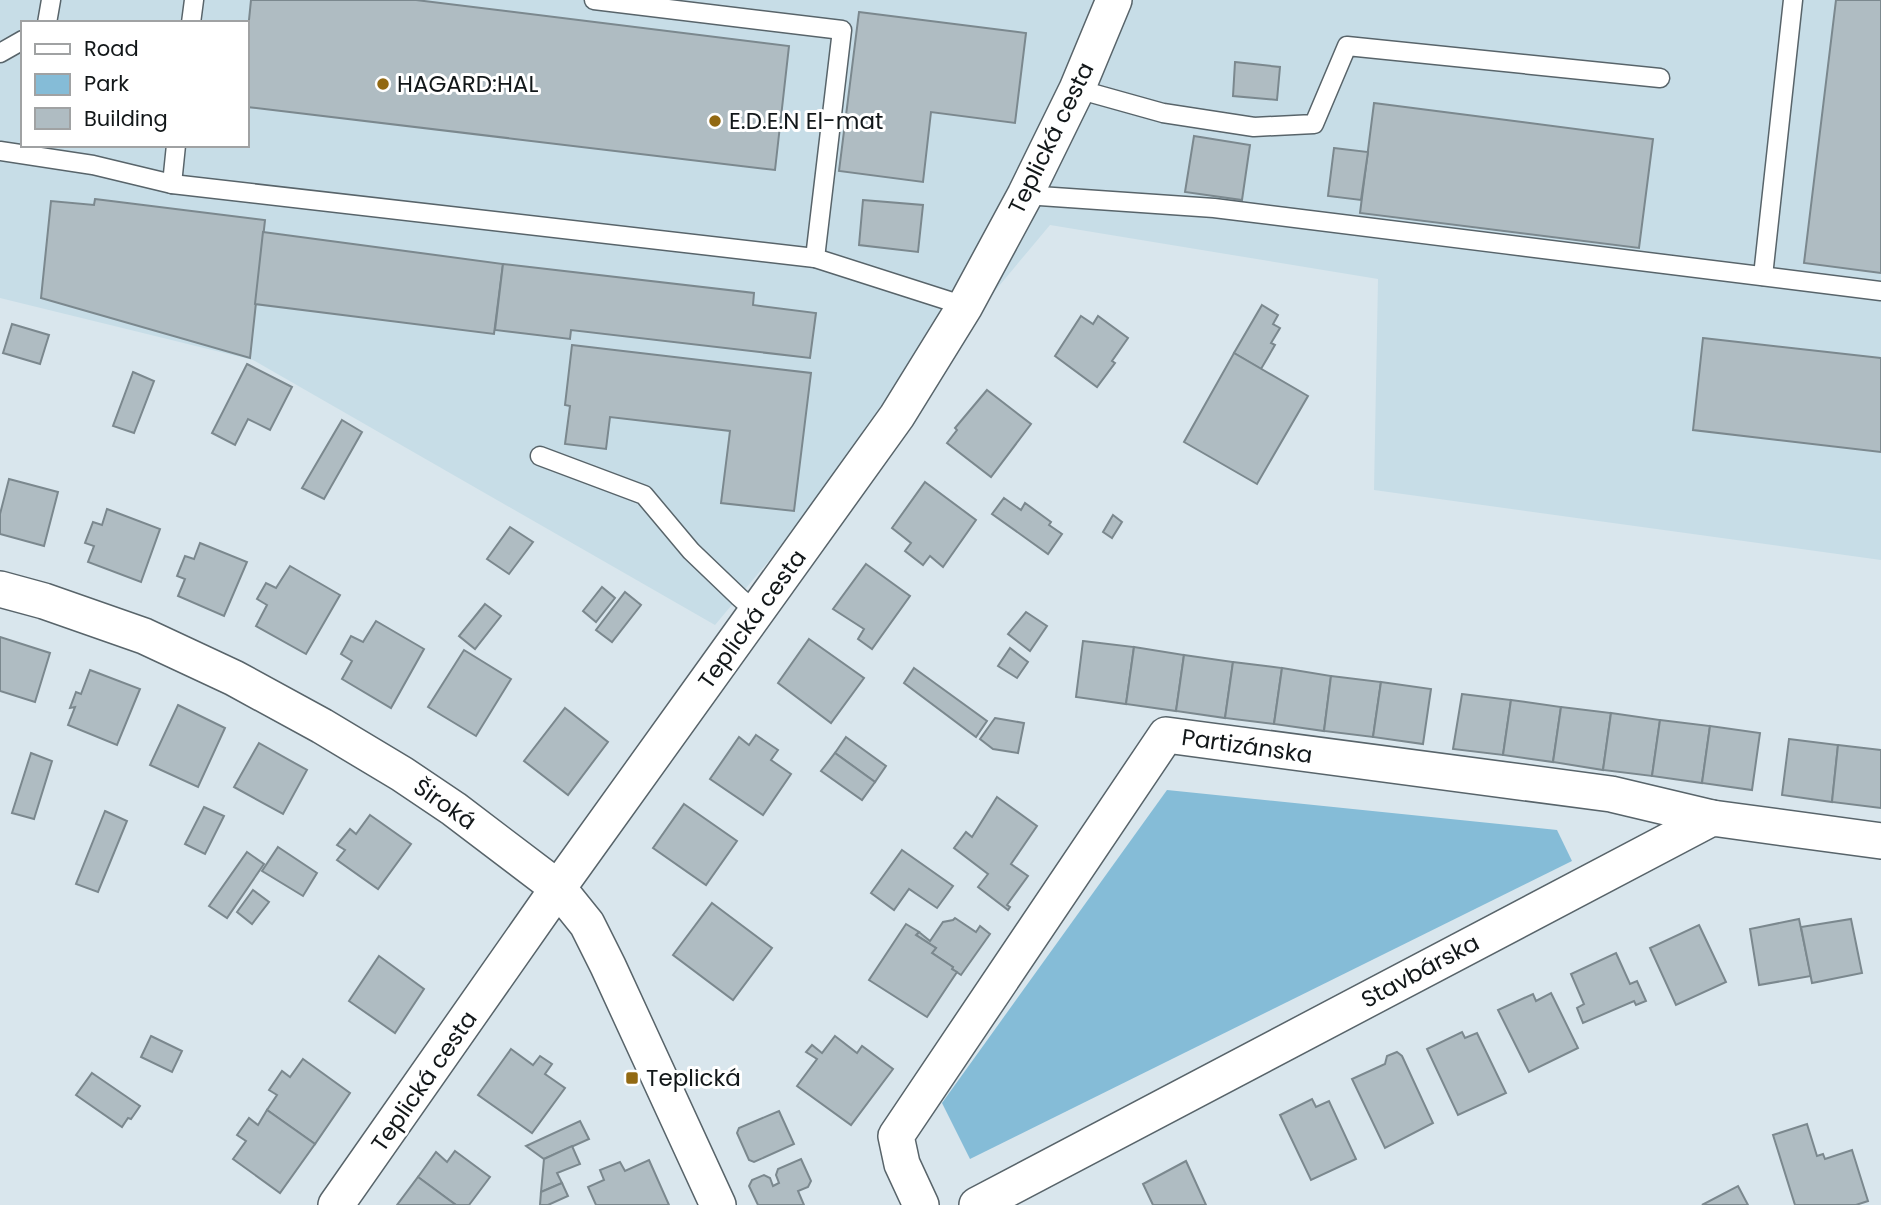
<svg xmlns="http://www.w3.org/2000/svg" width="1881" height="1205" font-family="Poppins,sans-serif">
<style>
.built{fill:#c7dde7;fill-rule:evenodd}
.green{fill:#85bcd7}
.building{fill:#afbcc2;stroke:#7b888e;stroke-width:2}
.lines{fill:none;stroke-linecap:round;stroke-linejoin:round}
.service-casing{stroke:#58646a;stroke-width:21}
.minor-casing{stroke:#58646a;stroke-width:38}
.service{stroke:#fff;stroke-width:18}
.minor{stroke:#fff;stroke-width:35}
.poi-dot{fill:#926912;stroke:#fff;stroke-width:2.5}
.labels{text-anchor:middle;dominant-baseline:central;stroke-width:6;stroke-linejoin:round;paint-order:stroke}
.poi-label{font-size:23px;fill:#121719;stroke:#fff;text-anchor:start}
.street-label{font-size:23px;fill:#121719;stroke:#fff}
</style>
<rect width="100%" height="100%" fill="#d9e6ed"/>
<!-- built -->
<path class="built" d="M0,0h1881v560l-507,-70 4,-211 -328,-54 -335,400 -462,-265 -253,-62zM23,23h224v122h-224z"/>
<!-- green -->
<path class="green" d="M1167,790l390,40 15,31 -602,298 -28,-56z"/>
<!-- building -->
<g class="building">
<path d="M251,0h165l373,46 -14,124 -528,-63v-67z"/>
<path d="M1836,0h45v273l-77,-10z"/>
<path d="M859,12l167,21 -11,90 -84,-11 -8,70 -84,-11z"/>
<path d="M1235,62l45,5 -3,33 -44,-4z"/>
<path d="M1374,103l279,36 -14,109 -279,-35z"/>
<path d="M1194,136l56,9 -8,55 -57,-8z"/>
<path d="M1334,148l34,4 -7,48 -33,-4z"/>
<path d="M95,199l170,21 -15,138 -209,-60 10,-97 43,4z"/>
<path d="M863,200l60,5 -5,47 -59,-7z"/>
<path d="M263,232l240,32 -9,70 -239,-30z"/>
<path d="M503,264l251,29 -1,12 63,8 -6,45 -239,-28 -1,9 -75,-9z"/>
<path d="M1262,305l16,10 -5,9 7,4 -9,15 4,2 -14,24 -27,-16z"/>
<path d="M1081,316l12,8 5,-8 30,22 -16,23 3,2 -18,24 -42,-31z"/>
<path d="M12,324l37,11 -9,29 -37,-11z"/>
<path d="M1703,338l178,20v94l-188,-22z"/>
<path d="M572,345l239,28 -17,138 -73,-8 9,-72 -120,-14 -4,32 -41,-5 5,-38 -5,-1z"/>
<path d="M1234,353l74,43 -51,88 -73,-42z"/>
<path d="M247,364l45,23 -22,43 -22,-11 -13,26 -23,-12z"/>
<path d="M133,372l21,9 -20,52 -21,-7z"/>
<path d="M987,390l44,34 -40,53 -44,-34 10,-13 -2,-2z"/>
<path d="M342,420l20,12 -38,67 -22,-11z"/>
<path d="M9,479l49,13 -14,54 -44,-12v-20z"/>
<path d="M925,482l51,38 -33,47 -13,-11 -7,9 -18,-14 6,-8 -19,-15z"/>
<path d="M1004,498l17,12 4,-7 26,19 -2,3 13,9 -14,20 -56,-40z"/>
<path d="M107,509l53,20 -19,53 -53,-20 6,-16 -9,-3 8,-21 9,3z"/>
<path d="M1113,515l9,7 -10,16 -9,-6z"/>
<path d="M510,527l23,15 -24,32 -22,-15z"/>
<path d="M200,543l47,19 -23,54 -46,-20 7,-17 -8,-3 8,-20 9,3z"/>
<path d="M866,564l44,32 -38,53 -14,-10 6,-10 -31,-20z"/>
<path d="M290,566l50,29 -34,59 -50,-28 11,-21 -10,-6 9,-16 10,5z"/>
<path d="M602,587l13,11 -19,24 -13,-11z"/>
<path d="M625,592l16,13 -29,37 -16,-12z"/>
<path d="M485,604l16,12 -26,33 -16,-13z"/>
<path d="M1026,612l21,14 -17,25 -22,-17z"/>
<path d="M376,621l48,28 -33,59 -49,-29 10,-18 -11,-7 10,-18 12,6z"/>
<path d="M0,637l50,16 -15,49 -35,-11z"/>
<path d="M809,639l55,39 -33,45 -53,-40z"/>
<path d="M1083,641l51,6 -8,57 -50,-7z"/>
<path d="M1134,647l50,8 -8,56 -50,-7z"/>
<path d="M1010,648l18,14 -11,16 -19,-12z"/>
<path d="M464,650l47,29 -35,57 -48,-29z"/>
<path d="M1184,655l49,7 -8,56 -49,-7z"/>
<path d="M1233,662l49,6 -8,56 -49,-6z"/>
<path d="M914,668l73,53 -11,16 -72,-54z"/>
<path d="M1282,668l49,8 -7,55 -50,-7z"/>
<path d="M90,670l50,19 -23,56 -49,-20 7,-18 -5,1 6,-16 5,2z"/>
<path d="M1331,676l50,6 -8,55 -49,-6z"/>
<path d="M1381,682l50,7 -8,55 -50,-7z"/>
<path d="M1462,694l49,6 -8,55 -50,-6z"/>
<path d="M1511,700l50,7 -8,55 -50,-7z"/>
<path d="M178,705l47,23 -27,59 -48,-22z"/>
<path d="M1561,707l50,6 -8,57 -50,-8z"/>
<path d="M565,708l43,34 -40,53 -44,-34z"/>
<path d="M1611,713l49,7 -8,56 -49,-6z"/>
<path d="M995,718l29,5 -6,30 -25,-4 -13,-10z"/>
<path d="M1660,720l50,6 -8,57 -50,-7z"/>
<path d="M1710,726l50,7 -8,57 -50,-7z"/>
<path d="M756,735l22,15 -7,10 20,14 -28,41 -53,-36 29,-42 10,8z"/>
<path d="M846,737l40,29 -11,16 -40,-29z"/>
<path d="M1789,739l49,6 -6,57 -50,-7z"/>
<path d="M259,743l48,27 -24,44 -49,-27z"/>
<path d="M1838,745l43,5v58l-49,-6z"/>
<path d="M31,753l21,8 -18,58 -22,-6z"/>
<path d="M835,753l40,29 -13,18 -41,-29z"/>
<path d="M997,797l40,29 -26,38 17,12 -21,29 3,2 -2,3 -30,-23 10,-13 -34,-26 12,-16 6,5z"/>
<path d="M684,804l53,37 -31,44 -53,-37z"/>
<path d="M204,807l20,9 -19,38 -20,-10z"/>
<path d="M105,811l22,10 -29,71 -22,-8z"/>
<path d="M370,815l41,29 -33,45 -41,-29 8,-10 -8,-5 13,-16 6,5z"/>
<path d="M278,847l39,26 -14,23 -41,-25z"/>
<path d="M902,850l51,36 -16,22 -28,-19 -15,21 -23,-17z"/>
<path d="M247,852l17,12 -37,54 -18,-12z"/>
<path d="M253,890l16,12 -17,22 -15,-12z"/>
<path d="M712,903l60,45 -39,52 -60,-45z"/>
<path d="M955,918l21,14 4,-6 10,8 -29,41 -9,-6 1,-2 -21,-14 4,-5 -20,-13 3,-3 11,9 13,-19 10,-2z"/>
<path d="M1799,919l12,57 -52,9 -9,-56z"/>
<path d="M1851,919l11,54 -50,10 -11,-56z"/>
<path d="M906,924l13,8 -3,3 20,13 -4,5 21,14 -1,2 5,3 -30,45 -58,-37z"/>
<path d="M1699,925l27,57 -50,23 -26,-57z"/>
<path d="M1616,953l14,31 7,-3 9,20 -10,4 -2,-4 -51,22 -6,-15 7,-4 -13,-30z"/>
<path d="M379,956l45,33 -29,44 -46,-32z"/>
<path d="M1551,993l27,55 -49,24 -31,-62 35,-16 3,7z"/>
<path d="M1462,1032l3,6 12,-5 29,60 -48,22 -31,-66z"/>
<path d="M151,1036l31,15 -10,21 -31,-15z"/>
<path d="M835,1036l22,17 5,-7 31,23 -42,56 -54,-39 20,-27 -11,-7 6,-7 10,8z"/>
<path d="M511,1049l22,16 7,-9 12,8 -7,10 20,14 -33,45 -54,-38z"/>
<path d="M1397,1052l5,4 31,67 -48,25 -33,-69 33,-15 2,-8z"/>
<path d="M303,1059l47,34 -35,51 -48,-34 10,-15 -8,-5 13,-19 8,6z"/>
<path d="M92,1073l48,33 -9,13 -3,-1 -6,9 -46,-32z"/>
<path d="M1312,1099l4,8 13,-6 27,58 -45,21 -31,-65z"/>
<path d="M267,1110l48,34 -35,49 -47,-34 13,-18 -9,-6 12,-17 9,7z"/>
<path d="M779,1111l15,33 -40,18 -5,-2 -12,-27 2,-5z"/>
<path d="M580,1121l9,18 -45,20 -18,-13z"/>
<path d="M1807,1124l10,32 6,-2 2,5 27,-9 16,51 -12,4h-61l-22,-70z"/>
<path d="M572,1146l8,18 -23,9 5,10 -21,9 3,-33z"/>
<path d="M455,1151l35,26 -21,28h-13l-38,-28 18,-25 11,10z"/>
<path d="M801,1159l10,22 -3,6 -10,4 6,14h-46l-9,-19 3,-6 12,-5 6,3 3,8 6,-3 -3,-8 2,-6z"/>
<path d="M649,1160l20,45h-73l-8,-18 16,-7 -4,-10 20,-8 5,9z"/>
<path d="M1186,1161l20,44h-53l-10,-21z"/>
<path d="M418,1177l38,28h-59z"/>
<path d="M562,1183l6,13 -20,9h-8l1,-13z"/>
<path d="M1738,1186l10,19h-46z"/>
</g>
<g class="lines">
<!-- service casing -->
<g class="service-casing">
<g id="service">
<path d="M594,0l248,30 -27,228"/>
<path d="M47,23l4,-23"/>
<path d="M191,23l3,-23"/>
<path d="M0,53l23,-13"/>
<path d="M1077,89l86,24 91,14 60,-3 33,-78 313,32"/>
<path d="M0,151l93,14 79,19 643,74 150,48"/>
<path d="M172,184l4,-39"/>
<path d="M1025,195l189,13 667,83"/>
<path d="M1763,276l30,-276"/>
<path d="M540,456l104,39 47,56 48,46 17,15"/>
</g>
</g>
<!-- minor casing -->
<g class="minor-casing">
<g id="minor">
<path d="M0,589l44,12 100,35 90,42 88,48 80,48 52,35 104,79 29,36 21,42 110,239"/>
<path d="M336,1205l222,-317 339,-472 68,-110 60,-111 52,-106 37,-89"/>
<path d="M921,1205l-19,-41 -6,-28 270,-401 445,59 101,24"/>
<path d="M977,1205l735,-387 169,23"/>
</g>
</g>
<!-- service -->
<use href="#service" class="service"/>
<!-- minor -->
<use href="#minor" class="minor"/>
</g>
<!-- markers -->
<g class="poi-dot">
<circle cx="383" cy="84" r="7"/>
<circle cx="715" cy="121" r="7"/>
<rect x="625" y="1071" width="14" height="14" rx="3.5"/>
</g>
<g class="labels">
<!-- poi labels -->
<g class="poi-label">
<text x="397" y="84">HAGARD:HAL</text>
<text x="729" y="121">E.D.E.N El-mat</text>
<text x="646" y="1078">Teplická</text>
</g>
<!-- street labels -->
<g class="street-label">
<text transform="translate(1051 138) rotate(-64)">Teplická cesta</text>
<text transform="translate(752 619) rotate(-54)">Teplická cesta</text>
<text transform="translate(1247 746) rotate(8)">Partizánska</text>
<text transform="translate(445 804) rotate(35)">Široká</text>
<text transform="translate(1420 971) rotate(-28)">Stavbárska</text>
<text transform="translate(424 1081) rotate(-55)">Teplická cesta</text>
</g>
</g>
<!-- legend -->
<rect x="21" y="21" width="228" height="126" fill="#ffffff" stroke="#a0a2a3" stroke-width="2"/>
<rect x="35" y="44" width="35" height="10" fill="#ffffff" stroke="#a0a2a3" stroke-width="2"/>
<text x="84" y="56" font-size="21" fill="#121719">Road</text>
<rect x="35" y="74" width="35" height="21" fill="#85bcd7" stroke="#a0a2a3" stroke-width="2"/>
<text x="84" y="91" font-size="21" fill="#121719">Park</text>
<rect x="35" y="108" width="35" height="21" fill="#afbcc2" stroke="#a0a2a3" stroke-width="2"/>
<text x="84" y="126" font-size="21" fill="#121719">Building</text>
</svg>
